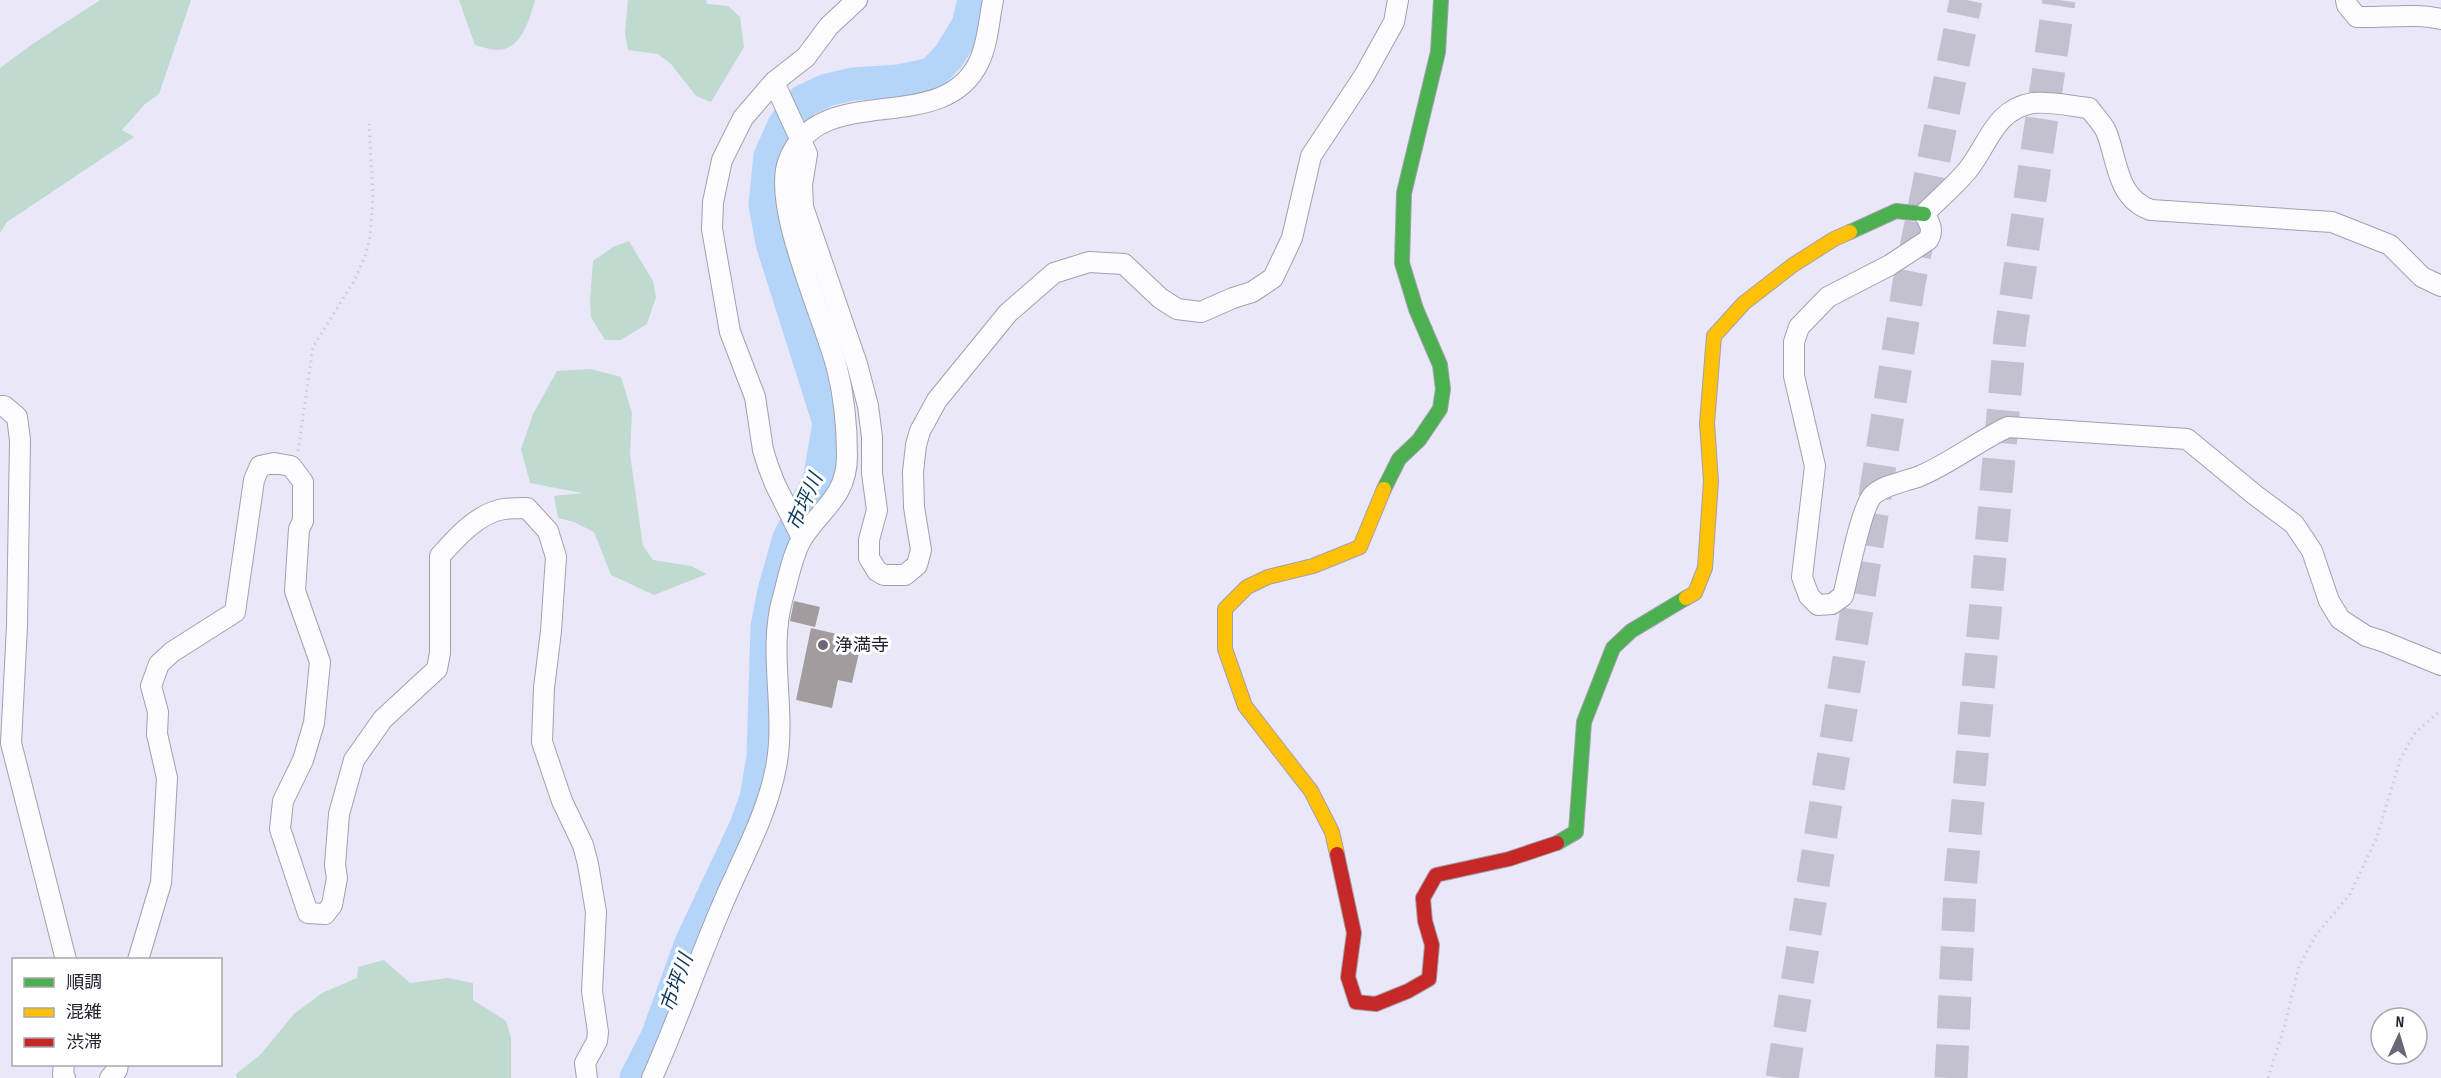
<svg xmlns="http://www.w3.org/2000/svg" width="2441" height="1078" font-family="'Sofia Sans Condensed','Noto Sans JP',sans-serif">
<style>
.green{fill:#bfdbd0}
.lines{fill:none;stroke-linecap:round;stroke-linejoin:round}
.river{stroke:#b4d4f9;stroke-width:33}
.building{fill:#a29c9e}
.highway-tunnel{stroke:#c3c0d0;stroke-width:33;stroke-dasharray:33 16;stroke-linecap:butt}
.street-casing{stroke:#a2a0ad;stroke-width:22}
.fast-casing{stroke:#a2a0ad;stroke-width:16}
.slow-casing{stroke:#a2a0ad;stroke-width:16}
.jam-casing{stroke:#a2a0ad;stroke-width:16}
.path{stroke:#ceccd3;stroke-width:3;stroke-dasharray:1.5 4.5;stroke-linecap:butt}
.street{stroke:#fcfbfe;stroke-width:20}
.fast{stroke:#4caf50;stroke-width:14}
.slow{stroke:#ffc107;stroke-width:14}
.jam{stroke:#c62828;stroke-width:14}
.poi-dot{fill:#6a6776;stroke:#fff;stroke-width:2}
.labels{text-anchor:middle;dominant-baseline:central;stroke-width:6;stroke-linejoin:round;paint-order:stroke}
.poi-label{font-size:18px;fill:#252230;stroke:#fff;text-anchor:start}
.water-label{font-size:20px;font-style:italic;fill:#0d385d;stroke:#fff}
</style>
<rect width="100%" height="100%" fill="#eae7f8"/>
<!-- green -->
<g class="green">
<path d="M100,0h91l-32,94 -14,10 -23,26 12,7 -127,85 -7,11v-165l31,-23z"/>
<path d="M459,0h76c-5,17 -13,50 -37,50 -7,0 -16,-3 -23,-5z"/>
<path d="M628,0h78l1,4 21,2 12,11 4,30 -33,55 -15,-6 -25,-32 -13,-10 -30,-4 -3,-17z"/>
<path d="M629,241l24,40 3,16 -9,27 -26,16h-16l-14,-23 -1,-16 3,-40 20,-14z"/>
<path d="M591,369l30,8 11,36 -2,41 13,92 10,14 38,6 16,8 -53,21 -43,-20 -17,-43 -20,-10 -16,-4 -4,-22 28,-3 -52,-10 -9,-34 12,-35 24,-43z"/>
<path d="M384,960l26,23 38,-5 25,5v17l33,21 5,16v41h-274l-1,-4 24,-19 34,-41 28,-21 35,-15 1,-11z"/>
</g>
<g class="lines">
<!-- river -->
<path class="river" d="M636,1078l21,-41 34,-94 55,-117 10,-28 7,-41 4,-130 7,-36 15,-53 30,-57 10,-58 -57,-180 -7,-39 5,-48 14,-31 19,-24 24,-11 26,-6 46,-3 33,-7 17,-18 19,-31 6,-25"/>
</g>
<!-- building -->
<g class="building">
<path d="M794,601l26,6 -5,20 -25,-6z"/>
<path d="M811,628l51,12 -10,43 -14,-3 -6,28 -36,-8z"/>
</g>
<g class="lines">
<!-- highway-tunnel -->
<g class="highway-tunnel">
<path d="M1782,1078l127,-795 57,-283"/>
<path d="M1951,1078l9,-189 50,-552 49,-337"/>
</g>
<!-- street casing -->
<g class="street-casing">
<g id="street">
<path d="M2346,0l1,5 10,12c27,1 57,-4 84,2"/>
<path d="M774,82l33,72 -5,31 1,22 54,157 11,42 4,31v36l5,37 -8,30v18l8,13 7,4h21l12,-10 4,-15 -7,-43 -1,-35 3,-27 4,-14 17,-31 71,-87 46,-40 35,-11 35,2 36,34 17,11 24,3 32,-14 19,-6 21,-14 19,-40 19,-82 53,-80 30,-54 4,-22"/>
<path d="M2441,286l-19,-9 -32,-32 -58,-23 -181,-12c-35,-12 -33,-50 -45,-79 -4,-8 -12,-16 -17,-23 -18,-2 -39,-7 -56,-5 -39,6 -45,43 -66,68 -13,15 -29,29 -43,43 6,9 10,16 4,26l-38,25 -62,32 -29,30 -5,15v34l21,90 -13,111 7,19 9,9 14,-1 11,-8c5,-19 18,-89 30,-101 12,-11 32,-13 47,-19 31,-13 58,-35 88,-49l179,12 68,56 39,29 18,27 17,50 11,18 26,17 16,5 59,24"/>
<path d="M0,406h4l13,11 3,23 -3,186 -6,117 55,217"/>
<path d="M802,538l-27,-54 -7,-18 -5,-16 -8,-53 -25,-65 -18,-103 1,-27 9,-42 21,-42 31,-36 32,-25 23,-31 28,-26"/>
<path d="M138,960l23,-77 6,-105 -10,-44 1,-22 -7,-26 8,-22 13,-12 63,-40 19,-132 6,-14 14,-3 17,3 12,16v39l-4,8 -4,62 25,71 -6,61 -11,37 -20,41 -3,28 28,84 17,1 7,-9 5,-27 -2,-13 4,-51 15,-54 29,-41 54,-50 3,-16v-97c16,-18 38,-43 64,-47 7,-1 15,-1 23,-1l21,23 8,26 -5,74 -7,57 -2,54 20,59 21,44 5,19 8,48 -4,79 6,41 -1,9 -12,22 2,15"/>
<path d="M64,1064l-1,11 2,3"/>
<path d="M110,1078l7,-8 1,-6"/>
<path d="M652,1078c25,-56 45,-114 69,-170 19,-46 46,-92 55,-141 11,-56 -9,-115 7,-170 5,-18 10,-45 20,-60 19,-29 44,-41 44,-81 0,-28 -3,-60 -10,-88 -13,-50 -65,-161 -49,-206 31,-85 154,-22 191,-100 9,-19 10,-42 14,-62"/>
</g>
</g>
<!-- fast casing -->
<g class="fast-casing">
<g id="fast">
<path d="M1850,232l46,-21 28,3"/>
<path d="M1384,489l15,-30 20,-19 21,-31 3,-20 -3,-24 -24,-56 -14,-46 2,-70 34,-141 3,-52"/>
<path d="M1557,843l19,-11 8,-110 29,-74 18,-17 55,-33"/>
</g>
</g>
<!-- slow casing -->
<g class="slow-casing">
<g id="slow">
<path d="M1686,598l9,-5 10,-25 6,-87 -4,-58 7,-87 30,-33 49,-38 41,-26 16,-7"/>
<path d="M1337,854l-5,-22 -21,-41 -66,-85 -20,-57v-40l22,-22 21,-10 45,-11 47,-19 24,-58"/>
</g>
</g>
<!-- jam casing -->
<g class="jam-casing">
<path id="jam" d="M1337,854l17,79 -6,44 8,25 20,2 32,-13 21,-12 3,-34 -7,-24 -2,-23 13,-23 73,-16 48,-16"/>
</g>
<!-- path -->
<g class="path">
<path d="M298,451l15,-104 41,-66 12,-27 4,-18 3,-41 -4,-71"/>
<path d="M2268,1078l16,-50 15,-62 17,-31 34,-41 27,-57 23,-77 14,-26 27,-24"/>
</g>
<!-- street -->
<use href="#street" class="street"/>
<!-- fast -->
<use href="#fast" class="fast"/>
<!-- slow -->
<use href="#slow" class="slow"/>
<!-- jam -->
<use href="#jam" class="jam"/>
</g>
<!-- markers -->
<circle class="poi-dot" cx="823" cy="645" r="6"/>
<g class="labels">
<!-- poi labels -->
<g class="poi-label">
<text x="835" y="645">浄満寺</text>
</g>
<!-- water labels -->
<g class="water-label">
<text transform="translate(805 502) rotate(-66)">市坪川</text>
<text transform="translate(677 983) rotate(-70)">市坪川</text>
</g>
</g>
<!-- legend -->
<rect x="12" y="958" width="210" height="108" fill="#ffffff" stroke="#a8a7ac" stroke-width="1.5"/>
<rect x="24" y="978" width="30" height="9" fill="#4caf50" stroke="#a8a7ac" stroke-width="1.5"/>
<text x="66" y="988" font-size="18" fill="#252230">順調</text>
<rect x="24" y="1008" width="30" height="9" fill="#ffc107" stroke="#a8a7ac" stroke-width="1.5"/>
<text x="66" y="1018" font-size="18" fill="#252230">混雑</text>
<rect x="24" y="1038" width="30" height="9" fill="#c62828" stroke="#a8a7ac" stroke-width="1.5"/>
<text x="66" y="1048" font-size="18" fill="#252230">渋滞</text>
<!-- north arrow -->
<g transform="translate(2399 1036) rotate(4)"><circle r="28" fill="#ffffff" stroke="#a8a7ac" stroke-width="1.5"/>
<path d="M0-4.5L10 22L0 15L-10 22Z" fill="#6a6776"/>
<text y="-9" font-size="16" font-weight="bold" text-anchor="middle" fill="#252230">N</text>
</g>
</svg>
